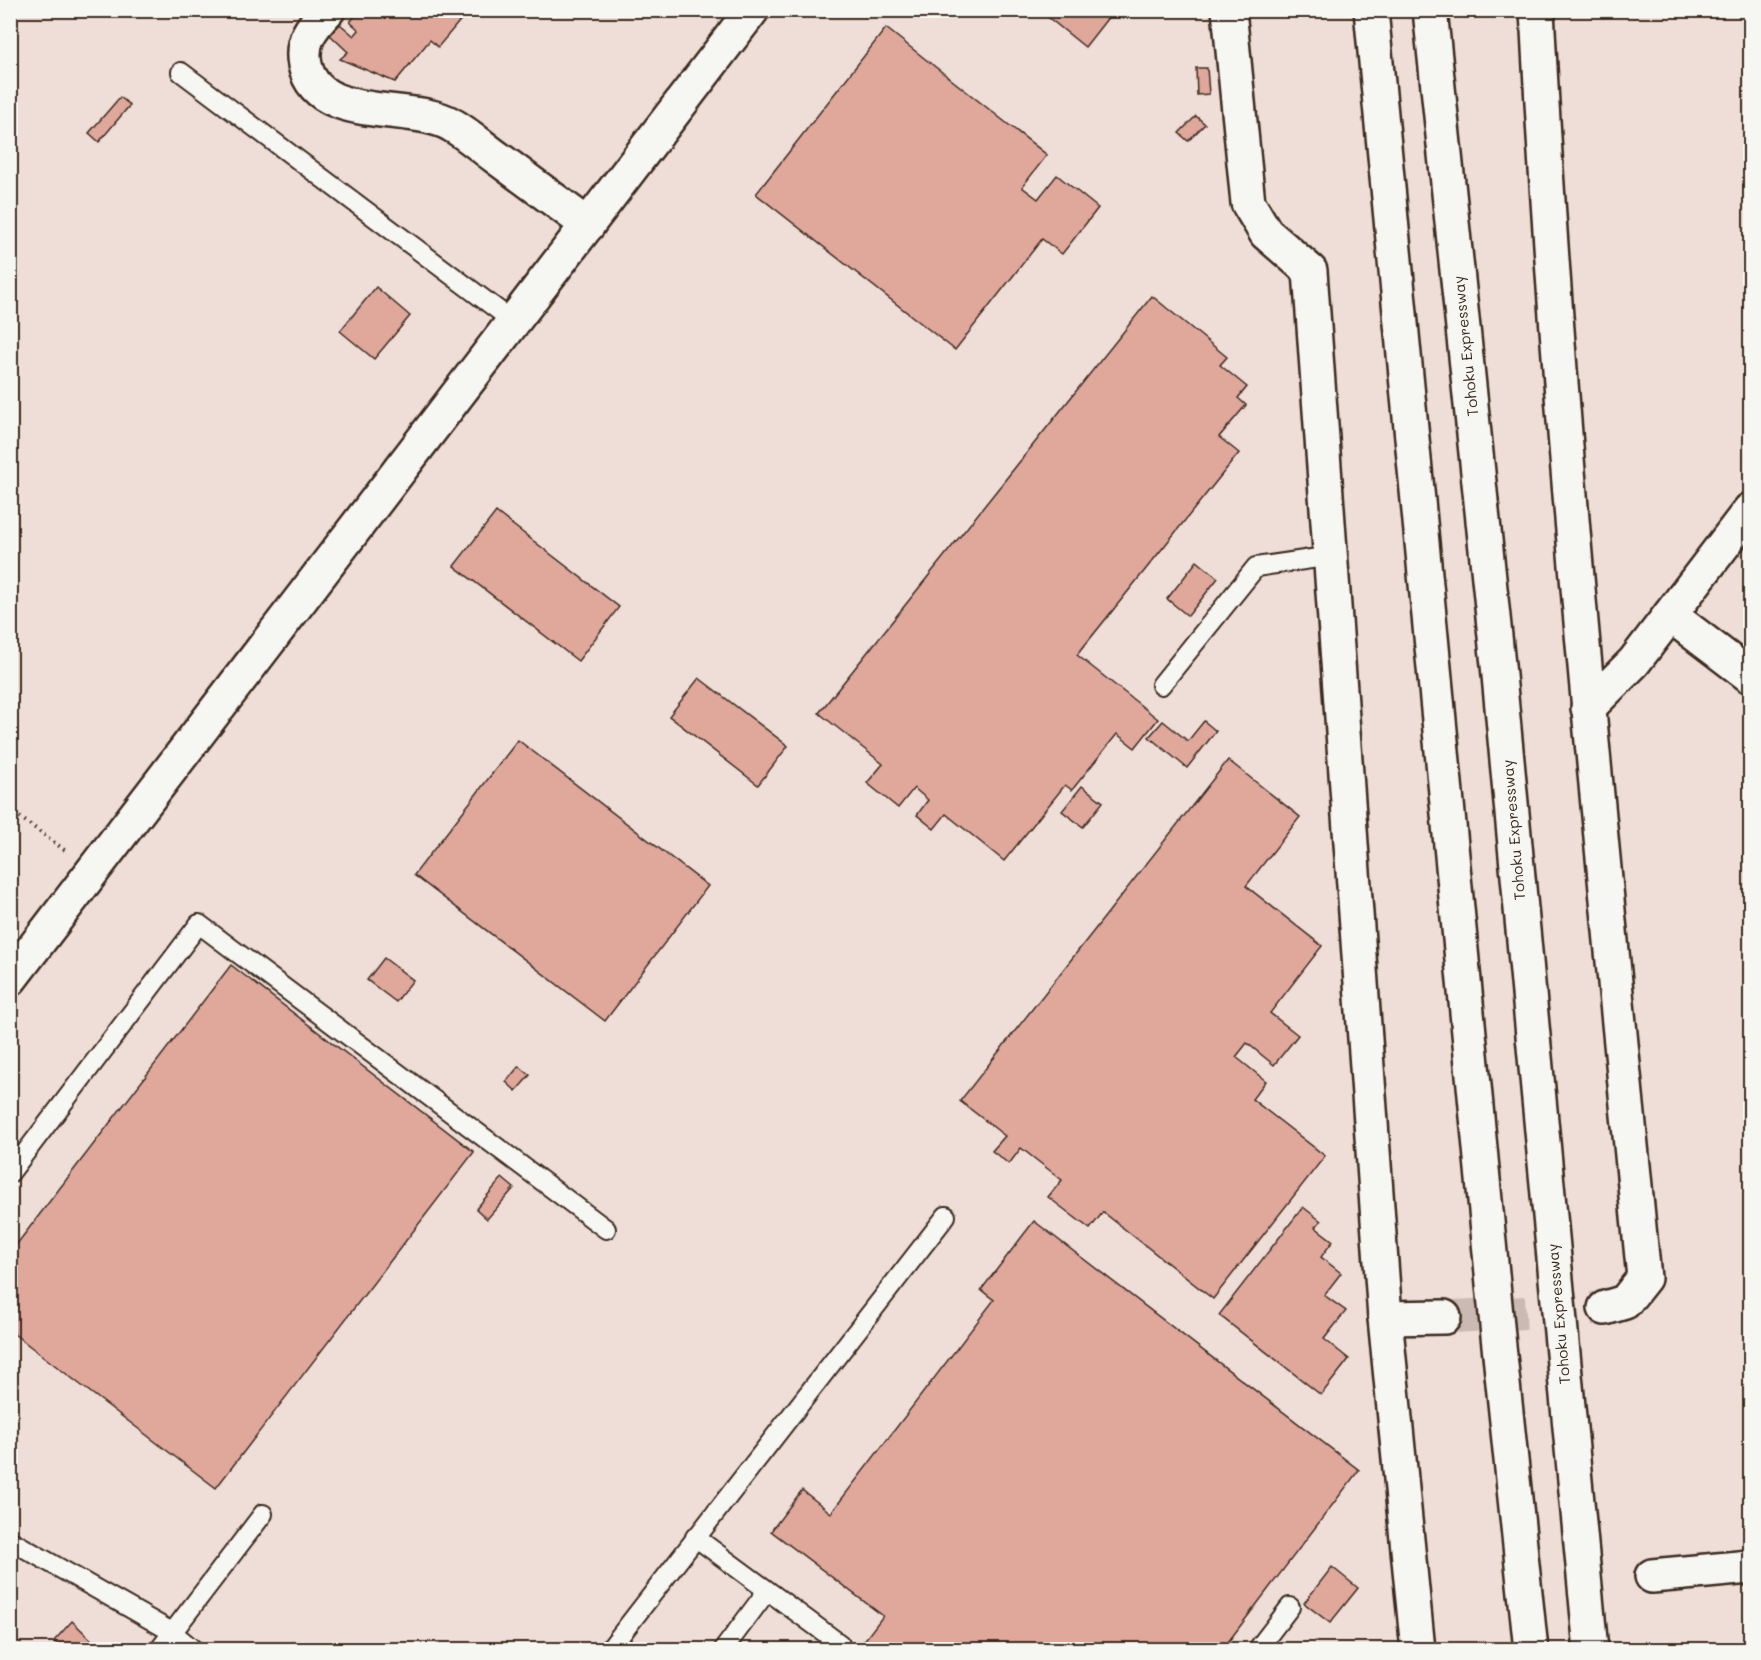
<svg xmlns="http://www.w3.org/2000/svg" width="1761" height="1660" font-family="Mali,sans-serif">
<style>
.building{fill:#e0a79b;stroke:#3b2a1e;stroke-width:1.5}
.lines{fill:none;stroke-linecap:round;stroke-linejoin:round}
.street-tunnel{stroke:#cbbab3;stroke-width:33;stroke-dasharray:33 16;stroke-linecap:butt}
.lane-casing{stroke:#3b2a1e;stroke-width:22}
.street-casing{stroke:#3b2a1e;stroke-width:38}
.secondary-casing{stroke:#3b2a1e;stroke-width:38}
.highway-casing{stroke:#3b2a1e;stroke-width:38}
.path{stroke:#3b2a1e;stroke-width:4;stroke-dasharray:1.5 4.5;stroke-linecap:butt}
.lane{stroke:#f6f6f2;stroke-width:18}
.street{stroke:#f6f6f2;stroke-width:33}
.secondary{stroke:#f6f6f2;stroke-width:33}
.highway{stroke:#f6f6f2;stroke-width:33}
.labels{text-anchor:middle;dominant-baseline:central;stroke-width:4.5;stroke-linejoin:round;paint-order:stroke}
.street-label{font-size:15px;fill:#3b2a1e;stroke:#f6f6f2}
</style>
<rect width="100%" height="100%" fill="#efded8"/>
<filter id="ink" filterUnits="userSpaceOnUse"><feTurbulence type="fractalNoise" baseFrequency=".0167" numOctaves="2"/><feDisplacementMap in="SourceGraphic" scale="12" xChannelSelector="R" yChannelSelector="G"/><feConvolveMatrix kernelMatrix="1 2 1 2 8 2 1 2 1" color-interpolation-filters="sRGB"/></filter>
<g filter="url(#ink)">
<!-- building -->
<g class="building">
<path d="M360,10h109l-31,37 -8,-7 -35,42 -55,-23 8,-7 -18,-17 10,-11 14,12 5,-6 -9,-8z"/>
<path d="M1039,10h75l-29,37z"/>
<path d="M886,28l161,127 -25,32 16,12 19,-24 41,33 -36,46 -20,-15 -87,111 -199,-156z"/>
<path d="M1196,68h11l2,26 -12,1z"/>
<path d="M120,97l10,8 -31,37 -10,-9z"/>
<path d="M1196,116l9,8 -17,17 -9,-8z"/>
<path d="M376,287l34,29 -36,43 -34,-28z"/>
<path d="M1152,296l75,61 -7,8 27,22 -9,11 8,7 -27,32 20,16 -162,202 81,64 -23,29 -18,-14 -45,56 -7,-5 -61,76 -58,-47 -12,15 -17,-14 11,-15 -14,-12 -16,20 -31,-25 16,-19 -64,-51z"/>
<path d="M496,512l123,95 -41,54 -124,-95z"/>
<path d="M1197,561l21,17 -30,38 -21,-17z"/>
<path d="M699,678l89,68 -30,39 -89,-69z"/>
<path d="M1163,721l25,20 16,-20 12,10 -29,37 -38,-31z"/>
<path d="M518,740l190,146 -103,135 -191,-146z"/>
<path d="M1228,760l72,57 -54,69 76,60 -52,67 28,22 -24,30 -27,-22 -11,14 30,24 -14,18 73,57 -112,143 -110,-87 -13,17 -42,-32 14,-17 -41,-32 -12,16 -17,-13 13,-15 -45,-35z"/>
<path d="M1082,786l21,16 -20,25 -21,-16z"/>
<path d="M384,958l29,22 -17,22 -29,-22z"/>
<path d="M231,965l243,187 -258,336 -206,-157v-78z"/>
<path d="M519,1066l11,9 -14,16 -10,-9z"/>
<path d="M502,1178l12,10 -27,31 -11,-10z"/>
<path d="M1303,1207l18,14 -6,6 18,14 -12,16 20,16 -17,22 22,16 -22,28 25,20 -28,36 -102,-80z"/>
<path d="M1034,1221l325,249 -137,180h-365l26,-34 -112,-85 31,-41 29,23 163,-213 -13,-10z"/>
<path d="M1332,1567l26,21 -28,35 -26,-20z"/>
<path d="M72,1621l30,29h-39l-9,-9z"/>
</g>
<g class="lines">
<!-- street-tunnel -->
<path class="street-tunnel" d="M1444,1317l161,-9"/>
<!-- lane casing -->
<g class="lane-casing">
<g id="lane">
<path d="M181,72l333,250"/>
<path d="M1161,685l95,-118 76,-11"/>
<path d="M10,1173l189,-249 407,305"/>
<path d="M695,1537l145,107"/>
<path d="M10,1540l162,92 22,18"/>
<path d="M159,1650l104,-136"/>
<path d="M609,1650l337,-434"/>
<path d="M723,1650l44,-59"/>
<path d="M1257,1650l33,-43"/>
</g>
</g>
<!-- street casing -->
<g class="street-casing">
<g id="street">
<path d="M328,10c-16,17 -28,30 -23,55 13,60 108,36 147,60 16,9 30,22 44,32 31,23 61,45 92,68"/>
<path d="M1229,10l19,193 18,30 44,38 75,1047 33,332"/>
<path d="M1537,10c21,424 66,846 107,1268l-19,24 -20,6"/>
<path d="M1670,615l80,61"/>
<path d="M1588,708l46,-46 116,-152"/>
<path d="M1385,1318l59,-1"/>
<path d="M1652,1576l98,-9"/>
</g>
</g>
<!-- secondary casing -->
<g class="secondary-casing">
<path id="secondary" d="M10,979l742,-969"/>
</g>
<!-- highway casing -->
<g class="highway-casing">
<g id="highway">
<path d="M1371,10l127,1326 33,314"/>
<path d="M1430,10l68,655 93,985"/>
</g>
</g>
<!-- path -->
<path class="path" d="M10,810l56,41"/>
<!-- lane -->
<use href="#lane" class="lane"/>
<!-- street -->
<use href="#street" class="street"/>
<!-- secondary -->
<use href="#secondary" class="secondary"/>
<!-- highway -->
<use href="#highway" class="highway"/>
</g>
</g>
<g class="labels">
<!-- street labels -->
<g class="street-label">
<text transform="translate(1465 346) rotate(-96)">Tohoku Expressway</text>
<text transform="translate(1513 830) rotate(-95)">Tohoku Expressway</text>
<text transform="translate(1558 1314) rotate(-95)">Tohoku Expressway</text>
</g>
</g>
<!-- margin -->
<rect width="1761" height="1660" fill="none" stroke="#f6f6f2" stroke-width="36"/>
<rect x="18" y="18" width="1725" height="1624" fill="none" stroke="#3b2a1e" stroke-width="2" filter="url(#ink)"/>
</svg>
